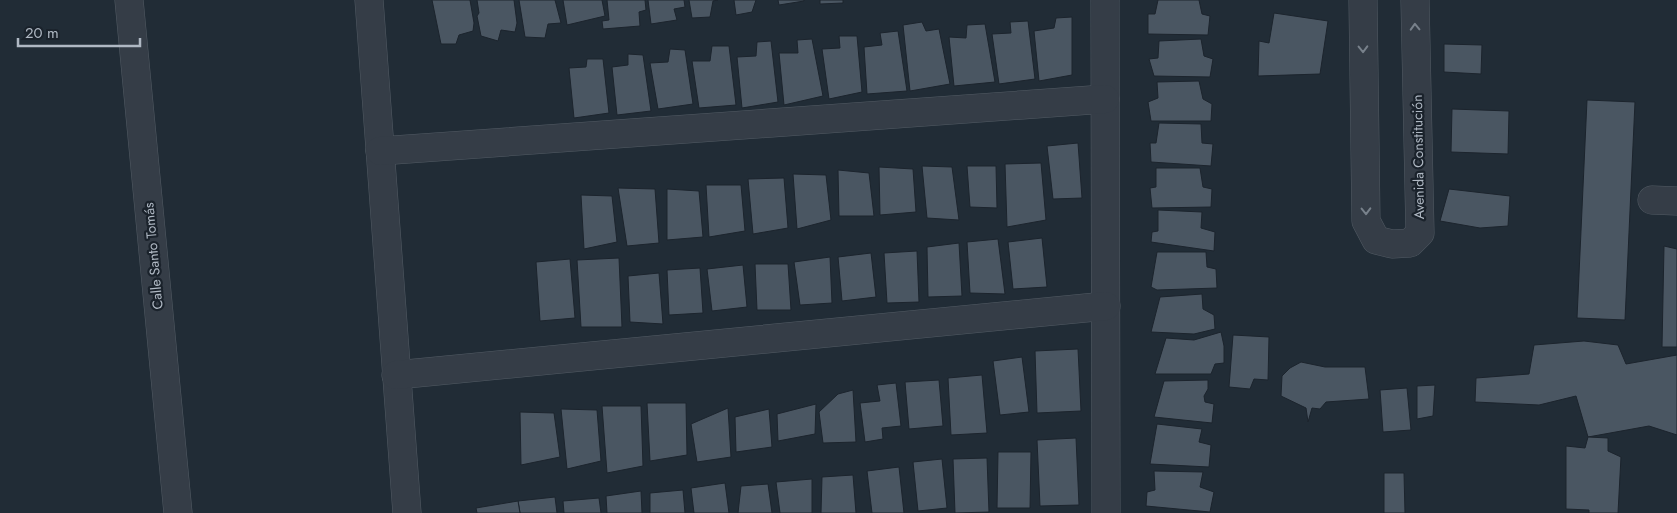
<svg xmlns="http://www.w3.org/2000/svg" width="1677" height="513" font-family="Jost,sans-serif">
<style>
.building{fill:#4a5662;stroke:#1c242d}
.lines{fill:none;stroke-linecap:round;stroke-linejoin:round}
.minor-casing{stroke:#525b64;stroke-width:29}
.minor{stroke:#353d47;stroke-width:28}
.oneway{stroke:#78818b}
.labels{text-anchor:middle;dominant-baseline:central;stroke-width:4.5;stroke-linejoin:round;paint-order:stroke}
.street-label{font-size:14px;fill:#afb8c3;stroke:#1a222b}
</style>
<rect width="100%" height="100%" fill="#212c36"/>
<!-- building -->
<g class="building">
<path d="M432,0h38l4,23 -1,8 -14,4 -3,9h-15z"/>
<path d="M477,0h37l3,23 -2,9 -14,-2 -3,11 -17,-5 -4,-20 2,-3z"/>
<path d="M519,0h36l6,23 -13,1 -3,14 -20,-1z"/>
<path d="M563,0h39l3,16 -38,9z"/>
<path d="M607,0h38l1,10 -7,2 1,14 -37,3 -1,-8 7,-1z"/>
<path d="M648,0h36l1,7 -11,2 3,11 -26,4z"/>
<path d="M689,0h29l-5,1 -3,16 -18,1z"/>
<path d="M734,0h22l-4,12 -16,3z"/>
<path d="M778,0h26v1l-25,4z"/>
<path d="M820,0h23v3l-23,1z"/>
<path d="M1158,0h41l3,14 8,2 -2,19 -60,-1v-20h7z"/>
<path d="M1274,13l54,8 -8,53 -62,2 1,-35 10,2z"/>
<path d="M1072,17v58l-33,6 -5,-50 20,-3 2,-10z"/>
<path d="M1028,21l7,58 -36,5 -7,-50 19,-1 -1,-11z"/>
<path d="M922,22l4,9 13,-2 11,55 -40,7 -7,-66z"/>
<path d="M985,24l10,58 -41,4 -5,-49 17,1 1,-13z"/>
<path d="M898,31l9,60 -40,3 -3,-47 18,-2 -2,-12z"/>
<path d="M839,36h18l5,56 -33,7 -7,-50 18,-1z"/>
<path d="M812,39l11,57 -39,9 -5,-52h19l-1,-13z"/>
<path d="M1201,39l3,17 9,3 -3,18 -56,-1 -5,-17 9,-1 1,-17z"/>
<path d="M771,41l7,61 -36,6 -5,-51 19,-1 1,-14z"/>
<path d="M1444,44l38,1 -1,29 -37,-2z"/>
<path d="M712,46h17l7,59 -37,3 -7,-47h18z"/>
<path d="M670,49l15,1 8,54 -35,5 -8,-46 18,-1z"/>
<path d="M628,54l15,1 8,56 -34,4 -5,-48 16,-2z"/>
<path d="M587,59h16l6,54 -35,5 -5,-50 17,-1z"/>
<path d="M1199,81l4,18 9,5 -1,17h-60l-3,-19 10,-4 -1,-16z"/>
<path d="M1587,100l48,2 -10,218 -48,-2z"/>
<path d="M1452,109l57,2 -1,43 -57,-2z"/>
<path d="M1159,123l42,1 1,19 11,1 -2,22 -60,-4 -1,-19h6z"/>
<path d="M1078,143l4,55 -29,1 -6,-53z"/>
<path d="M1041,163l5,57 -39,7 -2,-63z"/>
<path d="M922,166l30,1 7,53 -32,-2z"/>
<path d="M967,166h29l1,42 -27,-1z"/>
<path d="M879,167l34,2 3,43 -36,3z"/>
<path d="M1156,168h44l3,19 9,2 -1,18 -59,1 -2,-20 6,-1z"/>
<path d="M838,170l31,3 5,43h-35z"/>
<path d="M793,174l33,1 5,45 -34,9z"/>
<path d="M784,178l4,50 -35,6 -5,-55z"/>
<path d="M706,185h35l4,46 -36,6z"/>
<path d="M618,188l37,1 4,54 -32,3z"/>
<path d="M667,189l32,2 4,46 -36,3z"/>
<path d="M1449,189l61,7 -2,30 -28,2 -40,-7z"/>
<path d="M581,195l31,1 5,46 -33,7z"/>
<path d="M1158,210l44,2 -1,16 14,4 -1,19 -63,-9 1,-10 6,-1z"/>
<path d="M1042,238l5,49 -34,2 -5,-47z"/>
<path d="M998,239l7,55 -35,-1 -3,-51z"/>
<path d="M959,243l3,53 -34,1 -1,-50z"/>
<path d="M1664,246l13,3v98h-15z"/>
<path d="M917,251l2,51 -32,1 -3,-50z"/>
<path d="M1157,252h49l1,15 9,2 1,19 -60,2 -6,-3z"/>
<path d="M871,253l5,44 -34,4 -4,-44z"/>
<path d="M830,257l2,46 -32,2 -6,-43z"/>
<path d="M619,258l3,69h-41l-4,-67z"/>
<path d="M570,259l5,59 -35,3 -4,-59z"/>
<path d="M755,264h33l3,46h-34z"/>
<path d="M743,265l4,42 -35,4 -5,-42z"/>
<path d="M700,268l3,45 -34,2 -2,-45z"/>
<path d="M659,273l4,51 -33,-2 -2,-46z"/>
<path d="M1202,294l1,15 11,6 1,14 -21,5 -43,-2 9,-35z"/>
<path d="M1221,332l3,14v17l-9,1 -4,10h-56l11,-36 28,2z"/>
<path d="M1233,335l36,2 -1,43 -14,-1 -4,10 -21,-2z"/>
<path d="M1584,341l34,4 8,19 51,-9v80l-28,-9 -61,11 -12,-41 -37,9 -64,-3 1,-24 53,-4 5,-29z"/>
<path d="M1078,349l3,62 -44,2 -2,-62z"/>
<path d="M1022,357l7,55 -29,3 -7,-54z"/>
<path d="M1301,362l24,5h40l4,32 -43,3 -6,7 -8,-1 -4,14 -2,-14 -25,-12 1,-20 8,-8z"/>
<path d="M982,375l5,58 -36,2 -3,-57z"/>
<path d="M939,380l4,46 -34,3 -4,-47z"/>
<path d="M1208,380v9l-4,7 1,6 9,2 -2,19 -58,-6 10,-36z"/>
<path d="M896,383l5,43 -19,2 1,11 -18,3 -5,-39 20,-2 -3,-16z"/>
<path d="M1435,385l-2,31 -16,3v-33z"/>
<path d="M1407,388l4,42 -28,2 -3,-42z"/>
<path d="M853,390l3,52 -33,1 -4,-31 19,-18z"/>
<path d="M647,403h39l1,52 -37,6z"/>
<path d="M816,404l-1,30 -37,7 -1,-27z"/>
<path d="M602,406h39l2,60 -36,7z"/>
<path d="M728,408l3,49 -34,5 -6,-38z"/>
<path d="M561,409l36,1 4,51 -34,8z"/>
<path d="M769,409l3,38 -36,5 -1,-35z"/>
<path d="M520,412l34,1 6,44 -39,8z"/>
<path d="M1157,424l45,5 -3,13 12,3 -2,22 -59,-3z"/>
<path d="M1588,437l20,1v13l13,6 -3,56h-29v-3l-23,-1v-63l19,2z"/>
<path d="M1076,438l3,67 -39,1 -3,-66z"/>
<path d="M998,452h33l-1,56h-33z"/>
<path d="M987,458l2,54 -34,1 -2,-54z"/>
<path d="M942,459l5,49 -29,3 -5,-49z"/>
<path d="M899,467l5,46h-32l-5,-42z"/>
<path d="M1154,471l49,1 -3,15 14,5 -4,20 -64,-6 1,-14 8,-2z"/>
<path d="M1384,473h20l1,40h-21z"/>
<path d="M853,475l3,38h-35l1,-36z"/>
<path d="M812,479v34h-32l-4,-31z"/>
<path d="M725,483l4,30h-35l-3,-25z"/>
<path d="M768,484l4,29h-34l3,-27z"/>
<path d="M683,490l2,23h-35v-20z"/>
<path d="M641,491l1,22h-35l-1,-17z"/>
<path d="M555,497l2,16h-37l-2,-12z"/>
<path d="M599,498l2,15h-37l-1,-12z"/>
<path d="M518,501l2,12h-43l-1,-5z"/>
</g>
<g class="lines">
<!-- minor casing -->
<g class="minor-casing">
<g id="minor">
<path d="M129,0l49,513"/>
<path d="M369,0l38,513"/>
<path d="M1105,0l1,513"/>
<path d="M1363,0l3,221 10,19 16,4 18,-1 10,-10 -5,-233"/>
<path d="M380,151l725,-52"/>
<path d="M1652,200l25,1"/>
<path d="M396,375l710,-69"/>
</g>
</g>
<!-- minor -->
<use href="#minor" class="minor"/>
</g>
<!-- one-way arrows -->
<defs><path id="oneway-chevron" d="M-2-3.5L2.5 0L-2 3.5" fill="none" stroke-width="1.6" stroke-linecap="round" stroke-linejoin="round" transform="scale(1.25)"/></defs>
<g class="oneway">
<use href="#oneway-chevron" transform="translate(1415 27) rotate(-92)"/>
<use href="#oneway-chevron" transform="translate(1363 49) rotate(89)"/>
<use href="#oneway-chevron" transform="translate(1366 211) rotate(89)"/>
</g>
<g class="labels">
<!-- street labels -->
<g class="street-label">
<text transform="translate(1418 157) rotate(-91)">Avenida Constitución</text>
<text transform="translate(153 256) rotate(-95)">Calle Santo Tomás</text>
</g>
</g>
<!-- scale -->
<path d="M18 38v8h122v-8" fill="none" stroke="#afb8c3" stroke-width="2.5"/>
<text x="25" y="38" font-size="15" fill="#afb8c3" stroke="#1a222b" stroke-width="4" paint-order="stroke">20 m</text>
</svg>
